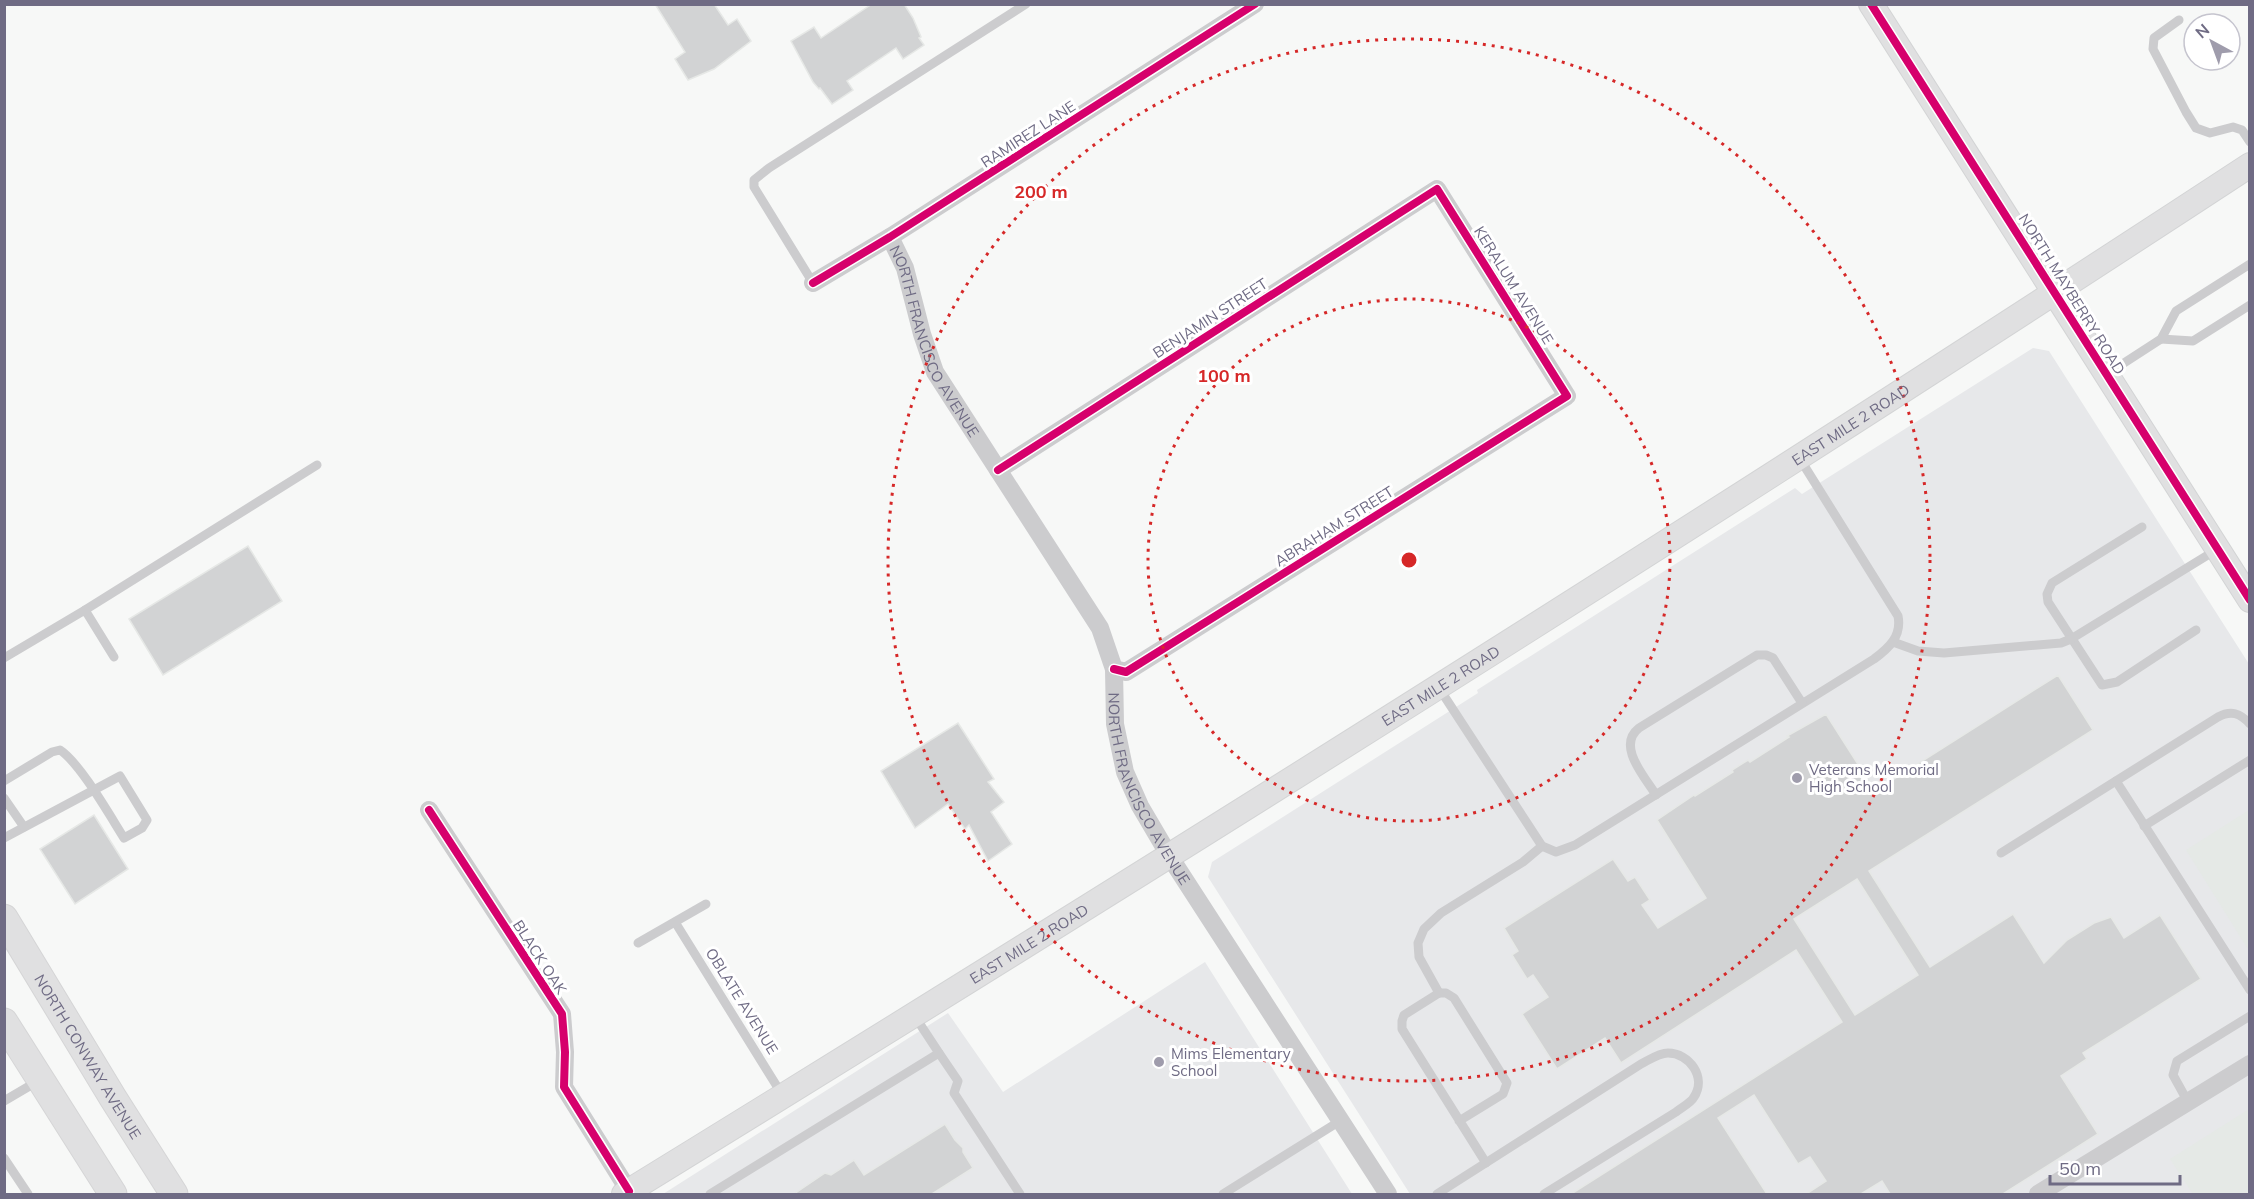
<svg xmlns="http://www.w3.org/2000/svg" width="2254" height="1199" font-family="Mulish,sans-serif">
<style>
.built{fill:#e7e8ea}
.green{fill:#e5e9e6}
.building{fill:#d2d3d4;stroke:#e6e8e6;stroke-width:1.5;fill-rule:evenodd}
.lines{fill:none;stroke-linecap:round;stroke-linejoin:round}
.secondary-casing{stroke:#d3d4d5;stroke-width:26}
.primary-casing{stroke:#d5d5d6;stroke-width:29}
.lane{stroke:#ccccce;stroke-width:9}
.street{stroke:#ccccce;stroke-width:18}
.secondary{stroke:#e0e0e1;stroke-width:24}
.primary{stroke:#e0e0e1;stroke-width:27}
.cycleway-casing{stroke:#fff;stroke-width:11}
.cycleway{stroke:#d6006c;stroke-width:8}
.ring{fill:none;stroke:#d62828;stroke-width:3;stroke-dasharray:3 6}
.poi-dot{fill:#9f9cac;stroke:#fff;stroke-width:2}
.labels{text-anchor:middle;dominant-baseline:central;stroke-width:6;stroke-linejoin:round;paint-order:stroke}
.street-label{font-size:15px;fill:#6f6b84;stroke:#fff}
.poi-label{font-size:15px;fill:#6f6b84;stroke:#fff;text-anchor:start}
.centre{fill:#d62828;stroke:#fff;stroke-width:3}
.ring-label{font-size:18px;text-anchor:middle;font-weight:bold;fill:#d62828;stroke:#fff;stroke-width:6;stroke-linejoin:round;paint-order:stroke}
</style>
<rect width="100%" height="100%" fill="#f7f8f7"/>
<!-- built -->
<g class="built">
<path d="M2033,348l16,3 200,313v530h-839l-202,-317 4,-15 266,-169 -1,-3 318,-202 7,6z"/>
<path d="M1205,962l147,232h-689l285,-181 55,79z"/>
</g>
<!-- green -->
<g class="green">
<path d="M2249,810v141l-63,-101z"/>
<path d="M2249,1109v85h-56l-23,-35z"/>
</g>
<!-- building -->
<g class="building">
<path d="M655,4h59l14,21 9,-6 14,22 -37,28 -26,11 -13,-21 10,-7z"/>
<path d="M872,4h32l9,14 8,19 -2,1 5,7 -21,14 -7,-11 -49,33 6,9 -21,14 -12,-16 -1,1 -6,-7 -22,-41 23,-14 7,11z"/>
<path d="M248,546l34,55 -119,74 -34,-56z"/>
<path d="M2058,675l35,55 -224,141 61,96 83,-53 31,49 23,-23 27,-17 17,-6 13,21 36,-23 41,64 -118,74 4,6 -26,17 37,58 -95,60h-113l-8,-13 -21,13h-55l20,-13 -16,-24 -12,7 -44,-69 -36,23 49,76h-196l271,-172 -46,-72 -175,113 -16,-25 -48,31 -35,-55 26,-17 -15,-22 -6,4 -15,-24 6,-4 -14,-23 109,-69 15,22 7,-4 15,23 -8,5 16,23 48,-30 -49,-78 37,-25 1,1 38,-24 -1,-2 16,-10 2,2 39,-25 -2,-1 39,-22 49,77zM1857,879l61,96 -63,40 -61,-96z"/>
<path d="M958,723l36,56 -6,3 16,20 -13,10 21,32 -24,17 -19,-36 -4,4 -17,-25 -33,24 -34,-57z"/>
<path d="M94,815l34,54 -53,35 -35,-55z"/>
<path d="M945,1124l10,16 8,8v4l10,16 -41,26h-138l31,-21 6,2 23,-15 10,15z"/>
</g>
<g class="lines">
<!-- secondary casing -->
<g class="secondary-casing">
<g id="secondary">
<path d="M1871,4l379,596"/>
<path id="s2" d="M624,1194c546,-336 1089,-677 1626,-1029"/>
</g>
</g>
<!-- primary casing -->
<g class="primary-casing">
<g id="primary">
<path id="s3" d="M4,918l109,180 61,96"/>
<path d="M4,1022l109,172"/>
</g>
</g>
<!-- lane -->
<g class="lane">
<path d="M2179,20l-25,18 -1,11 33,63 10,16 14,5 23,-6 9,3 8,12"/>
<path d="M813,283l-59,-96v-7l15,-12 257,-164"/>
<path d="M2161,339l32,2 57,-36"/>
<path d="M2107,374l54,-35 15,-28 74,-47"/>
<path d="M2142,527l-90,56 -5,11 1,8 54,83 15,-3 79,-52"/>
<path d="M85,610l232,-145"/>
<path d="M1893,642l25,9 26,2 117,-10 10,-4 145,-89"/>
<path d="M4,658l81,-48 29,47"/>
<path d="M1439,688l103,158 14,6 19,-7 299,-186c15,-11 28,-23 24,-43l-98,-157"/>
<path d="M4,781l48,-29 8,-2c20,13 50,66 64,88l18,-10 5,-8 -27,-44c-38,20 -77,41 -116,62"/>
<path d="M2116,781l134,209"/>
<path d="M1656,795c-11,-18 -40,-49 -17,-67l118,-73h9l7,3 29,45"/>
<path d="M4,798l20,29"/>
<path d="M2144,826l106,-66"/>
<path d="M2001,853l217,-136c13,-7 22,-4 32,7"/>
<path d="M675,922l108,174"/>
<path d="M638,943l68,-39"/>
<path d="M1439,993l-20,-36 -1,-14 6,-14 17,-16 82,-51 19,-16"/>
<path d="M939,1053l19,28 -4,12 66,101"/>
<path d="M4,1101l34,-20"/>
<path d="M2188,1102l-15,-27 4,-14 73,-45"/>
<path d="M1459,1121l44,-27 4,-11 -53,-85 -8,-5h-7l-35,22 -2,6v8l84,134"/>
<path d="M4,1158l24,36"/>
<path d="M710,1194l229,-141 -25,-38"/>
<path d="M1223,1194l117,-73"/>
<path d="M1437,1194l204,-130c8,-4 18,-11 27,-11 21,0 39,24 26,44 -3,6 -12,10 -18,15l-132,82"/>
</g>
<!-- street -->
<g class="street">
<path id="s1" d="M890,237l15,31 17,66 13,38 165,256 14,41 1,55 10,48 15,34 30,51 218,337"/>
<path d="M813,283l77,-46 365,-233"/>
<path d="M998,470l439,-281 130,207 -441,276 -12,-3"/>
<path d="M429,810l133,204 3,38 -1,35 65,104"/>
<path d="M2038,1194l212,-130"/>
</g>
<!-- secondary -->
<use href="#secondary" class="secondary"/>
<!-- primary -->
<use href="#primary" class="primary"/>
<!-- cycleway casing -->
<g class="cycleway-casing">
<g id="cycleway">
<path d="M1871,4l379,596"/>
<path d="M813,283l77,-46 365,-233"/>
<path d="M998,470l439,-281 130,207 -441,276 -12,-3"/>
<path d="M429,810l133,204 3,38 -1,35 65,104"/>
</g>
</g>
<!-- cycleway -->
<use href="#cycleway" class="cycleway"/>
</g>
<!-- distance rings -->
<g class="ring">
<circle cx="1409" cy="560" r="261"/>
<circle cx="1409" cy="560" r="521"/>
</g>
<!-- markers -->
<g class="poi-dot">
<circle cx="1797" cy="778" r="6"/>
<circle cx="1159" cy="1062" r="6"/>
</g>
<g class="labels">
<!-- street labels -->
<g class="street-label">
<text transform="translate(1028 134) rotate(-33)">RAMIREZ LANE</text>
<text transform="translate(1514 285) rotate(58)">KERALUM AVENUE</text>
<text transform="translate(2072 294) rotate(58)">NORTH MAYBERRY ROAD</text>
<text transform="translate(1210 318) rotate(-33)">BENJAMIN STREET</text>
<text stroke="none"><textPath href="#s1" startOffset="114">NORTH FRANCISCO AVENUE</textPath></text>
<text stroke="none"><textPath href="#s2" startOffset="1448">EAST MILE 2 ROAD</textPath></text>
<text transform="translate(1334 526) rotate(-32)">ABRAHAM STREET</text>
<text stroke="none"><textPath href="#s2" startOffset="962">EAST MILE 2 ROAD</textPath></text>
<text stroke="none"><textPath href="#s1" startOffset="618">NORTH FRANCISCO AVENUE</textPath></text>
<text stroke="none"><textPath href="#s2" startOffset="476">EAST MILE 2 ROAD</textPath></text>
<text transform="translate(540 957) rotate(57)">BLACK OAK</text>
<text transform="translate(742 1001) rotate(58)">OBLATE AVENUE</text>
<text stroke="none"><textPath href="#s3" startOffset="162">NORTH CONWAY AVENUE</textPath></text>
</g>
<!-- poi labels -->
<g class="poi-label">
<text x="1809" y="769">Veterans Memorial<tspan x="1809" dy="17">High School</tspan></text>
<text x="1171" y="1053">Mims Elementary<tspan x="1171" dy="17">School</tspan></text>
</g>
</g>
<circle cx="1409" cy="560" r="9" class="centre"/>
<g class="ring-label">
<text x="1041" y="198">200 m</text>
<text x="1224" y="382">100 m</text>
</g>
<!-- border -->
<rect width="2254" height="1199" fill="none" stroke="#6f6b84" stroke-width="12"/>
<!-- north arrow -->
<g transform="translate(2212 42) rotate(319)"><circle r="28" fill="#ffffff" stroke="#c5c4ce" stroke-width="1.5"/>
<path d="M0-4.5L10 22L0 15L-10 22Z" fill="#9f9cac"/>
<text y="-9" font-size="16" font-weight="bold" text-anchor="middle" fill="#6f6b84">N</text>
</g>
<!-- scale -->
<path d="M2050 1175v9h130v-9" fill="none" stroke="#6f6b84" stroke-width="3"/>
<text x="2059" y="1175" font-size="18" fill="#6f6b84" stroke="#ffffff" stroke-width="4.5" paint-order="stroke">50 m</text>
</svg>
